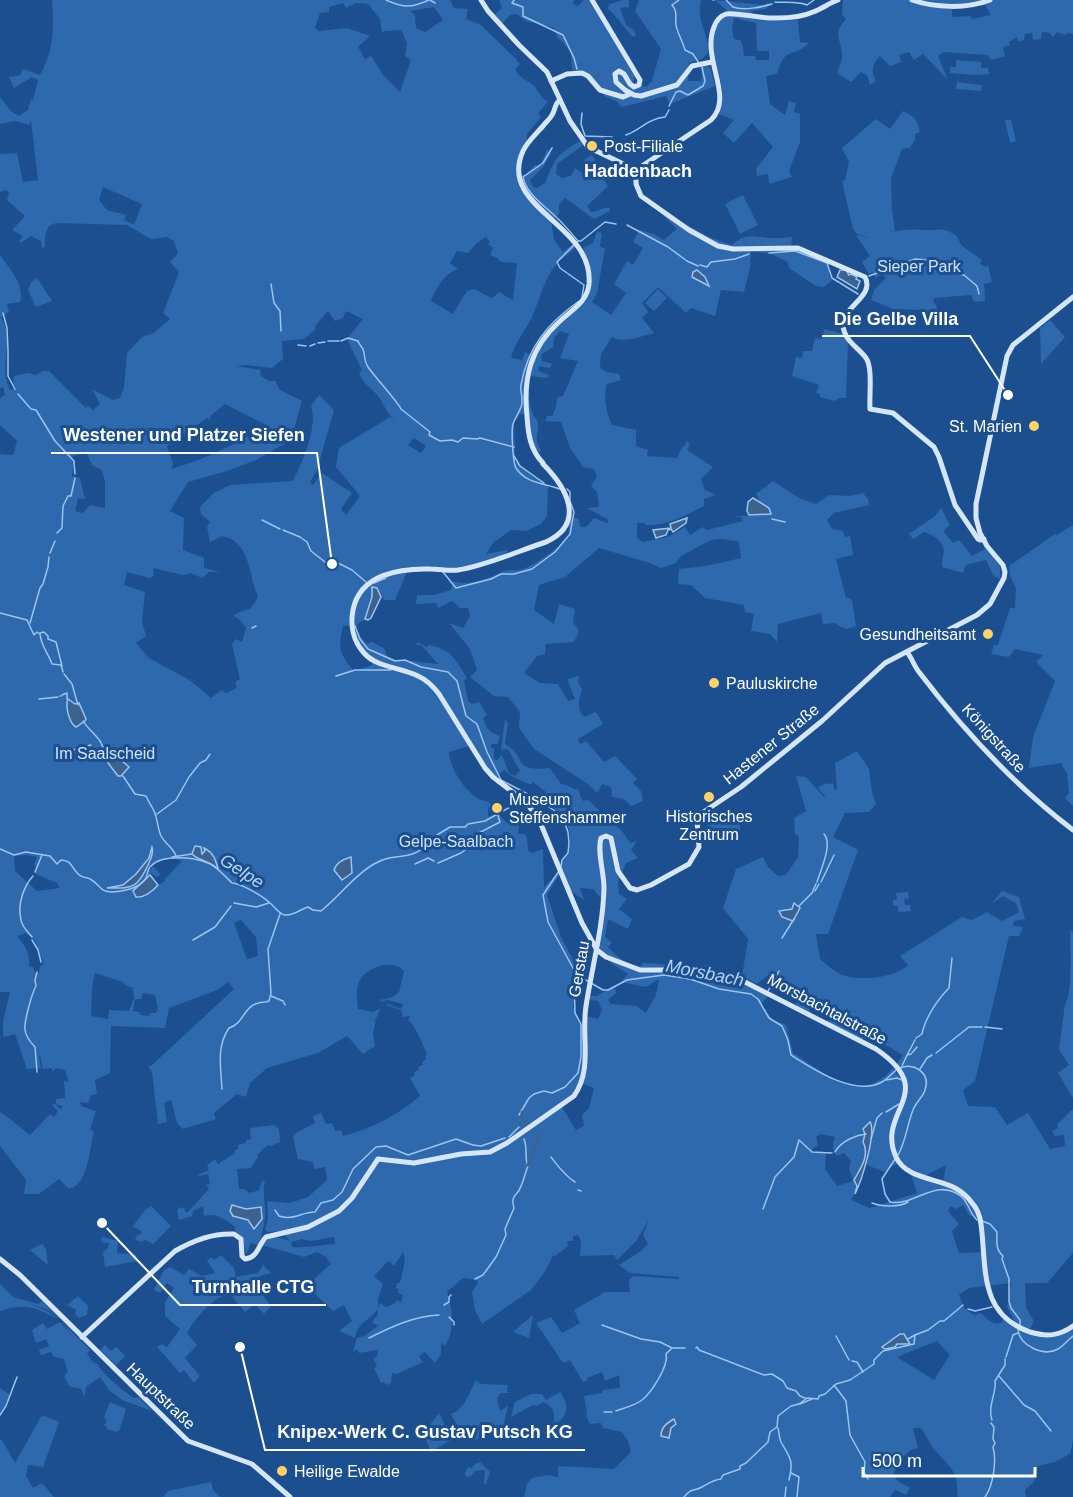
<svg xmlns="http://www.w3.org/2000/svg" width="1073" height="1497" font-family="Arial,sans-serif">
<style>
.green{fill:#2e69ad;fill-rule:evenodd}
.water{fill:#3c6290;stroke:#9cc4f0;stroke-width:1.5}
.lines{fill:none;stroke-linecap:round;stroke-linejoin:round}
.stream{stroke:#9cc4f0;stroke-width:1.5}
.canal{stroke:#3c6290;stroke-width:3}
.secondary{stroke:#d6e6fa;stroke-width:5}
.poi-dot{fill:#ffd166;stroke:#1b4f8f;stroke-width:2}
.labels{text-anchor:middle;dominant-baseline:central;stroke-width:6;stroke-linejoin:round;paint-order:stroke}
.poi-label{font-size:16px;fill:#fff;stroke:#1b4f8f;text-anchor:start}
.park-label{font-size:16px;fill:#cfe3fa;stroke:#1b4f8f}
.street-label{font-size:16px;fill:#fff;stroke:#1b4f8f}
.neighbourhood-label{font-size:18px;font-weight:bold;fill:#fff;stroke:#1b4f8f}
.water-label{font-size:18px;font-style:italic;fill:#b5d3f5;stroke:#1b4f8f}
.leader{fill:none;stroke:#fff;stroke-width:2}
.callout-dot{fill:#fff;stroke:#1b4f8f;stroke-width:2}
.callout-label{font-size:18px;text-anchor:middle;font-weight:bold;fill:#fff;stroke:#1b4f8f;stroke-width:6;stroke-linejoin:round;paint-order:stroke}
</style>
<rect width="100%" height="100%" fill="#1b4f8f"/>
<!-- green -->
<g class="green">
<path d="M52,0h398l4,8 14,1 -2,10 15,6 35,34 4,5 -5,5c8,13 11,9 19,17 6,7 7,12 14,16l-10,11 3,4 -14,17v9l-7,9 -3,24 9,-2 9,-9 3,1 4,-4 5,-13 4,5 -8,13 -13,13 3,7 4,1 8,-5c11,-26 10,-27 35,-42l3,4 -26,19 -1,10 6,4 9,-2 4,-8 9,6 8,-2 -3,-8 -5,-4 7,-5 4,4 -2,5 15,22 -21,20 4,6c7,0 11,-5 19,-4v3l-16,8 -29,-21 -6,7v9l-8,7 3,19 9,12 10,-8 2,4c-6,6 -15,11 -20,18 -13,16 -16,38 -25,55 -7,13 -16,23 -19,37l11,2 3,-8 8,4c6,-13 18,-26 29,-36 13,-11 26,-17 28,-35 2,-13 -3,-25 -7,-37l10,-5 4,-11 5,1 -2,13 5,3 -8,44 -5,9 19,13 15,-22 -12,-9 13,-23 6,4 10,-17 -10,-6 6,-12 15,4 10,6 13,-11 -15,-15 11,3 36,20 23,8c15,-14 23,-7 41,-7 6,1 13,-1 19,-1l-1,10 38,15v13l3,5 -8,7 -8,-1 -27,-18 -1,-6 -17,-8 -20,-3 -1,17 -6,24 -23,-2 -6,26 -24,-8 -5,5 -28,-26 -16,16 6,9 -6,6 12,15c-13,3 -30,11 -42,4l-11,17 -1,14 6,4 13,2 2,6 -14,4c-4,13 -1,28 5,41l24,5v16l12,4 -1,6 30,2 5,-11h2l3,-6 3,3 -3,6 26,17 -12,12 4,11 11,5 -12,4v7c-18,9 -39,21 -59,19v-2h-8v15l6,4 25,-5 17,-10 5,8 13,-8 4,3 36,-9 -2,-4h-9c13,-3 26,0 39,-3l-2,-6 -9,-6 -4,-8 17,-13 26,17 17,6 14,-9 19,1 14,-3 5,6 1,6 -35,8 -7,7 5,9 11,2 2,6 5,-1 3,19 -17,4 10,39h4l2,2 4,26c-8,4 -14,4 -20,-3l-13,1 -2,-11 -43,11 -1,18 -7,-8 -19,-3 3,-17 -9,-2 -1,-7 -39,-7 -14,-13 -13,-1 1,-15 27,-3 35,-8 -2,-16c-23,-5 -25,-4 -45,7 -10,6 -12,4 -18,14l-15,5 -11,-5 -51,-15 -34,29 -26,8 -5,25 20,14 5,-20 16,5 -2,13 6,9 -5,11 -28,2 -1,10 -8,2 -13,17 16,10 18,1 10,17 7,-2 -8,-20 12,-3 -1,6 4,7c-3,11 -6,19 2,28l12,-5 7,12 -25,15 2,5 6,-3 18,21 11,-6 22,23 -4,4 8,8 2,10 -12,5 -7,-7 -12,-2 -1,-10 -9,-3 -5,9 -9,-9 -54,-35 -15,-21 1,-16 -12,-15 -14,-1 -24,-19 7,-7 -7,-21 -21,-26 14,5 7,-12 -2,-8h-8l-8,-7 -14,7 -2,-5 -20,1 1,-9h17l17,-5 2,-9c14,6 36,-3 49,-9 6,-3 12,-1 18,-2 11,-2 43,-25 50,-34l-1,-12 3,-6h6l3,9h5l8,-9 13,5 2,-3 -22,-12 12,-1 -2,-15 -6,-6 6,-9 -3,-8 -11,-2 -13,-19 -9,-26 -16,-1 2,-5h5l4,-9 1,-9 6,-2 15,-35 -18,-3 9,-24 -9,-3 -6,7 -1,9 -12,8 1,6 10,3 -2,4 -11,-2 -1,5 11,4 -2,3 -16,-2c-4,12 -3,26 2,38 1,2 4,7 5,8 2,13 -6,13 3,28l-2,3c-9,-11 -8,-26 -10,-39h-9l-6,9 1,38 33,25 -1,30 -6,8 -15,7 -15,-1 -18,13 -7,11 22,-4 -4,5 -44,13 -51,-1 -14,33h-11l-6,-12 -6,-1v10l-7,22 -8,5v7l9,13 6,-2 12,6 3,8 7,3 44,5 -16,-18 -6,-2 1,-2 10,5 2,-2c23,5 26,14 38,33l-3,3 4,20 4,3 7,-2 8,13 -4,3c3,11 7,15 17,18l-2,8h-7v4h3v11l3,1 5,-5 7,18 6,3 5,-5 -12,-22 -7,1 4,-31 3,4 -3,21c24,14 6,28 45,24l11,16c7,0 11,5 18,6l1,6 3,5 5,-1 34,31 8,12 7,-2 -6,9 7,8 -12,5 -8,19 1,12 8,5 -8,10 13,10 -4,10 -20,-10 -3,18 7,6 -4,4c8,9 20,19 33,19l2,-3c12,0 57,6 64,2l-1,8c-14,-2 -28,-4 -43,-5 -24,-1 -48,1 -64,-21l4,-46 -10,-12 -13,-1 4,12 -13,-9 -8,-18 -4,2 -12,20 14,42 18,34 -6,35 10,23 3,-13 12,3 4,-9 -4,-9 -10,-2 1,-3h8l18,-11 1,8 -8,7 3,4 25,2 10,7 10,-18 3,-16 -13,8 -25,-5 7,-8 -17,-11 1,-1 27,10 21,-1 74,9 10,3 25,12 -8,9 11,15 14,6 7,28c33,20 67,54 100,15l8,11 3,-2 -8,-12 7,-10c-12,-6 -29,-19 -42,-16l-35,-18 6,-1 3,-5 -7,-7 -15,-3 -3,3 -1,5 -13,-8c0,-16 -12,-24 -24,-32l-16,11 -14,-8 6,-37 -25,-31 13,-39 27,-12 5,10 10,9 8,-1 12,-18 1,-20 -4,-4 -1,-15 12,-7 -10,-35 10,1 18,20 1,-1 -7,-8c5,-5 10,-5 16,-4v6l3,-2 -2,-25 22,-12 12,18 3,23 4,12 -7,8 -24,1 -12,24 25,13 -30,84h-12l4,25c6,5 13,11 20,15 16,8 56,4 68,-9l-8,-9 62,-39 10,3 15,-8 15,9 17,-9 -3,-9 -13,-7 -11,7 10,-12 17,6 6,22 -11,2 -1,5 10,1 -4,9h-10l-34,145 -12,9 5,16 27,1 12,18 21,-12 22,36 15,-3 -1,-11 -9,1 -3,-5 6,-3 -1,-4c7,-4 10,-11 16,-15v144l-26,30h-22l1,25 8,13 -4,8 -14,-5 -9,-17 4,-24 -42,5 -10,7 5,13 10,7 7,-2c7,6 10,12 20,10l3,-5c22,17 45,25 69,9v114l-3,13 -15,8 -17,4 -4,16 -9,8 1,7h-68l-2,-20 -5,-9 -18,-20 -12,-20h-8l5,20c-13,2 -20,16 -25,27l6,7 11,6 -4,7 -11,-5 -5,7h-366l3,-13 5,-6 15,-3 11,2v-11l56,3 17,-17 -3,-11 -6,-9 -19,-4 -2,-5 -11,1 -4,-8 1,-2 -3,-18 18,-3 1,-3 17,-2 -1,-13 -14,6 -3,-9 -15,6 1,2 -5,2 -13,-22 -7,3 -27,-40 15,-6 11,16 18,-10 -6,-13 31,-18h25l-1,-12 4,-4 46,3v-2l-49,-4 -11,-8 22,-14 7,-7 -5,-9 6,-15 -13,21 -19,19 -3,-5 -34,1 1,-14 -3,-7 -5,1v5h-6l1,5 -13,10h-2l-9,17 -13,17 -49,34 -7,-14 -3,-18 6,-10 -1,-2 -14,-2 -16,14c6,18 8,38 -2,54l-3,-3 -1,1v10l-6,9 -10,-11 -6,4 4,6 -26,12 -5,-1 -1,10 -4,2 -4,-3 -2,1 -7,-15 3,-2 -4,-8 4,-1 1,-7 -19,3 -2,-4 -4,3 4,-14 7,-2 14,-10 -6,-4 6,-8v-5c-8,11 -21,14 -23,29l-16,-7 13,-10 -8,-16 -11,6 -24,-23 -1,-4 23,-20 -6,-8 -8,-4 -13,5 -42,-12 10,-9 18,5 -9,-10 -13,1 -3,-2 3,-12 -1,-17 23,2 18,-6 19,-17 -2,-13 -11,2 -1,-7 -15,-3 -5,-22 3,-4 19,-10 -2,-7 8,-3 5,11 6,-1 3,8 6,-1 2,6c30,-8 53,-20 77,-40l-10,-18 5,-3 -1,-3 5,-2 -1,-3 5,-2 -1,-2 4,-4 -1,-3 2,-2c-6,-12 -9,-25 -19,-34l2,-4 -7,1 -2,-7 -16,-5 5,-1v1l11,4 2,-5 -16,-4 -5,2 -2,-2 2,-2v2l11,-3 6,-5 5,-21c-12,-12 -35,-5 -44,9 -5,9 -3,20 -2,29l15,3 8,-4 -4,9 -4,4 3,-1 -3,13 2,13 -12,8 -16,-18 -29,17 -51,15 -17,15 -4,14 -9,-3 -23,19 2,6 -33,10 -6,-6 -6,-23 -7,3 3,19 -9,2 -6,-52 -4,-6h3l83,-77 -6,-7 -11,8 -48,18 -4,20 -54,-2 -1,47 -15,7 2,14 -6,1 -3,8 -8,-1 1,4 15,5 -6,18 4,3c-5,17 -5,52 -25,57l-10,-10 -20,15h-15l2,-14 -26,-34v-33l1,-1 29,23 20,-21 4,3 4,-6 -6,-6 2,-2 7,7 1,-4 -6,-2v-5l9,-1 -1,-17 5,1 -4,-12 -9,-2 -3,3 -2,-3 -8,1 -3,-14 -1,1 2,12 -14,1 -12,-35 -11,3 -1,-2v-13l7,-30h-10v-538l13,1 4,-14 -17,-16v-27l5,-3 -2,-8 -3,1v-133c10,15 25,29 20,47l-13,2 2,8 -8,5c1,4 5,9 5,13 4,21 -6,40 4,60l6,-2 -3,-6 1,-6 14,-3 8,2 7,-4h6l37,37 2,-2 5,4 7,-6 -8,-15 21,11 7,-2 4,-11 3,-34 15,-16 12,-4 16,-14 -7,-6 16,-41 -9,-10 8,-9 -4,-12 -7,-4 -16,2 -24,-14 -71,-2 -7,3 -4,9v12l-3,1 -1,-7 -10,-5 -9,6h-3l4,-6 -11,-6 13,-14 -18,-16 2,-8 -3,-2 -6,2v-38l17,-1 6,29 15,-2 -7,-59 -2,4 -14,-4 -15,3v-27l11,14 8,5 9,-6 3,-11 2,1 5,-20 -6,-3 -18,11 -5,-11 11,-2 3,-6 17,6c14,-26 14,-46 12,-75zM343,3l3,5 10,-5 12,1 12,15 2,14 3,-2 16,-1 6,13 -2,13 6,4 -11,32 -17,-17 -12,-19 -6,3 -7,-12 12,-11 -23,-8 -28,3 -4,-3 5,-15 9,-1v-5zM434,7l9,13 -18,12 -9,-4 -1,-13 -5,-4zM103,187l39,17 -8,21 -10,-5 2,-5 -19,-5 -8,-10zM486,237l4,5 -2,2 5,4 -3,7 7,3 4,4 16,1 -4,37 -14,-8 -7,6 -18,-9 -7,2 -14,23 -22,-13c5,-12 13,-28 27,-32l-8,-6 7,-12 11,2 8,-9zM328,311l7,10 8,-3 3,-7 17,8 -16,20 15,31 -3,3c5,12 11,13 19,23 7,9 7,16 17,24l-5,-3 -51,31 -3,19 24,29 -14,19 -5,-6 11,-16 -30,-20 -9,12 -3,-3 7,-12 17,-60 -15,-15 -8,11c7,21 -8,55 -18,75l-63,4 -16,8 -14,14 1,7 9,8 -3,5 3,15 12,-6c29,6 26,38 36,61l-7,11 -18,7 7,5 6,8 -4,14 -6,-3 -4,5 8,35 -5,3 2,6 -11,5 -4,-3 -11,8 -20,-17 -42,-23 -13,-15 10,-7 -4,-14 3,-30 -21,-7 3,-13 23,6 4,-3 -1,-7 30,7 8,-2 11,5 7,-6h11l-16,-4v-10l-21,-8 1,-32 -14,-7 18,-29 39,-11 29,-11 35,-20 11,-39 -22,-11 -5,-9h-6l-9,-6 1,-5 -25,-4 10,-1 26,3 11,-9 -1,-18 22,-2 11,-9v-4zM225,404l41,21c-30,20 -60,33 -94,44l1,-5 -6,-18 40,-28 3,2v-4zM414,438l12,8 -5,7 -13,-8zM86,452l6,13 10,5 3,11v27l-15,-3 -7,8 -8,-2 3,-13 7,1 -5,-21 -8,-2 2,-13 -2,-6zM353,625c3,12 9,26 20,34l-1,6 -18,6c-15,-18 -16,-22 -11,-45zM472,745l10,17 14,15 8,-7 9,7 18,8 2,-3 13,10 -5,8 23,15 6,18v12l-1,8 -7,9 -1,7 -17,18 -1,-38 -11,4 -4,-3 -1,-12 -2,-4h-7l1,-10 -4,-2 2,-3 5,-2 -7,-3 -8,9 -9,-10 -10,4v-9l4,-3c-4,-4 -7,-4 -13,-6 -15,-9 -29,-30 -30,-47zM27,855l10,2 -3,7 2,5 -2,4 23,10 3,5 -23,3 -22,-20 -1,-15zM169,857l13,4 -18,19 1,1 -7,4 -9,-14 7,6 5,-2 -8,-9 -3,5 1,-6zM241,920l15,17 2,19 -11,3 -13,-36zM26,933l9,8 9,23 -4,2 -1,7h-4l-2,-6 -4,-1c1,-13 -4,-21 -12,-30zM95,973l28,9 2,3 8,3 1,10 -5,13 -20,-1 -1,9 -17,-3c1,-16 0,-28 4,-43zM143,993l12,2 3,14 -2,4h-6l-1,3 -8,-1 -2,-3 -6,-1 2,-12h6zM581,1083l13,5 -5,20 -7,7 2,11 -8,4 -16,-26 15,-11zM870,1122l3,7 -2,8 1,2 -7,25 19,8 17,-11 8,7 8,25 -47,15 -19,-8 4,-6 2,-8 -3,-6c7,-12 16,-25 9,-38l2,-8 -2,-5zM821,1134l14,3c-3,7 -3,13 2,19l7,-3 7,8 -2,8 4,12 -16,5 -12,-17 1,-16h-13v-5l5,-2 -2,-9zM946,1165l-3,17 -18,-6zM963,1205l6,10 12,5 4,32 -26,1 -7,-22 7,-7 -11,-13 3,-5 5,3zM334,1237l1,7c-14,1 -28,4 -43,3l-1,-5 11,-3 9,2zM403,1252l2,9 -5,22h-3l-1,5 3,1 -1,4 5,2 -2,7 -4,-2 -3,4 -8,3 -6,-4 -2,5v-9l5,-15 -9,-8 13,-14h3l4,4zM902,1333l8,11 -11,1 -2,-2 -2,4 -10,2 -3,-2 11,-8 3,2 -1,-4zM937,1341l13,14 -16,25 -37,-23z"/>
<path d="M499,0h75l-1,4 5,2 6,-6h5l46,77 -2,5 13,5 6,-6 9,-32 -26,-38 4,-11h62c-5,24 8,31 7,53l-6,6 -13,4 -1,18h13l1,-5 -2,-10 10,1 5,19 -45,18 -4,-8 -44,11 -6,-6 -12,-5c-3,-15 -18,-23 -32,-26l-1,-17 -9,-12 -4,-2 -4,-11 -28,-7 -9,-7 -7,1 -8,9 -8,-9 8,-7z"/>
<path d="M623,0h6v8l-5,-1 -4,2 6,16 8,5 2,5 -3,2c-10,-10 -15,-20 -26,-29l3,-4z"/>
<path d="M715,0l48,5 8,-3 -5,7 -15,2 2,8 18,2 27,-1 2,22 9,1c-18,17 -23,1 -32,31l-11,2 4,28 15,11 4,-14 7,2 -2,9 6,2v28l-11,29 3,6 -23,7 -1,-10 -11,2 -1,-7 17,-22 -21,-24 -18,20 -11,-10 11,-13 -15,-6c11,-25 -7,-49 -6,-75 0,-6 3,-12 5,-18l13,-7zM734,18l22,5 1,28h12v9h-13l-1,-4h-11l-1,-10 -3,-6 -6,-1 -2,-10z"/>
<path d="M843,0h230v34l-5,-1 -3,2 -8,-3 -4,5 -3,-4 -8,-1 -1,7 -8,1 -1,-7 -7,1 -1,6 -6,2 -1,-5 -8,5 1,3 -7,2 2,9 -13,4 -5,-5 -43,-3 -6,4 10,24 -25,-26 -9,6 -5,-8 -10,3 2,7 -11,4 -10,-10c-7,6 -10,17 -4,25l-6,4 -3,-10 -6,-3 -10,10 -14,-9c2,-6 6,-14 5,-20 -2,-15 -9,-20 4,-34l-4,-5zM985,5l6,10 -19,4 -2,-3 -18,1v-9z"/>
<path d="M956,60l25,2v6h7l1,6 -14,1 -25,-2v-6h6z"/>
<path d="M957,82l25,3 -1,6 -25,-2z"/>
<path d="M903,111c11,5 15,10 17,21l-5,2v6l-5,8 -8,1 -11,29 1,33 3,19 -5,2c14,-2 20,-3 34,-2 16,1 17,-4 33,6l4,9 21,15 -2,4 6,3 2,-2 4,17 -8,2 1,17 -11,1 -3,-7 -37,3 -1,3 4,5 -1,7 -13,-3 -30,-1 -22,-9 3,-10 12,-12 -4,-4 -7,4 -2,-6 -4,2 -7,-12 8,-6 -14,-21 14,3 -13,-4 -4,-5 -11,-48 3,-1 4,-18 -7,-14 34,-29 14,10z"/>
<path d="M1005,120h6l5,21 -6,2z"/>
<path d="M743,195l15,30 -18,9 -15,-30z"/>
<path d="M37,278l15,23 -16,6 -8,-17 3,-8z"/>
<path d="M658,289l9,9 -13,13 -9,-8z"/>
<path d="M1050,320l15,17 -24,27 -1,-36z"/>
<path d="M824,329l19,5 5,9 -2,55h-8l-3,3 -15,-4v-3l-4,-1 3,-8 -27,-9 4,-19 6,1 1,-7h9l3,-13 7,1z"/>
<path d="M941,508l9,17 -7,6 10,12 6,-3 13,16 15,-8 13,18v13l-7,-4 -7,-15 -20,5 -3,8 -21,-6c-1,-5 1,-10 2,-15 0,-11 -11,-17 -20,-20l-11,7 -4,-5 26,-18z"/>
<path d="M1073,525v281l-8,-8 4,-5 -2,-19 -6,-11 -32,5 4,-31 22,-56 -19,-19 7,-7 -28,-6 -6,8 -18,-3 3,-9h4l12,-37h5l1,-20 -6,-12 -1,-10 46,-32 2,1z"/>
<path d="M724,811l7,1 -1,8 11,2 -2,12 -22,-2 -10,-6z"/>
<path d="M908,892l1,6 -5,1 1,6h5l1,6 -13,1v-6h-5v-6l4,-1 -1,-6z"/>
<path d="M1070,930l3,2v166l-15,-25 11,-8 -10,-15 6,-46c8,-12 5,-57 5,-74z"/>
<path d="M274,1125l5,4 1,13 -10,4 -2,-1 -11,10 1,2 -7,11 -14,1 2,20h5l6,4 9,-3 3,-9h3c-3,13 1,23 0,35 -1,10 -3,20 -7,29l-7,-2 -5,12 -3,-17 -8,-7v-4c-8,-7 -19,-15 -31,-11l-1,-10 -10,5 -1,5 -13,4 -2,-10 4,-3 4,2v3h3l21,-23 -3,-4 4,-2 -2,-9 -9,2 -1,-1 11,-5 -2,-5 8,-6 3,5 17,-11v-3l3,-1v-4l8,-2v-3l5,-1 -1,-11z"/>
<path d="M151,1206l20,20 -18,18 -9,-5 -1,3 -8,-2 2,-5h3l2,-3 -9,-6 12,-16z"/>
<path d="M102,1237l16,4 -1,12 19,2 1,6 -32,6 -2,-15 5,-4 1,-5 -8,-1z"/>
<path d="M42,1244l4,5 2,16 -18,-15z"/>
<path d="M221,1255l13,13 2,9 22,-4 5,-8 8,8 -11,3 -3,12 14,18 -7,8 -9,-10 -10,8 -14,-17c-16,-2 -37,25 -44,38l10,12 -12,13 15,18 -6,7 -10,-13 -4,3 -23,-26 5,-3 5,3 13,-18 -15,-13v-14l9,-14 -7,-5 -7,10 -6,-3 10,-20 6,-3 14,8 5,-6 13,7 13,-3 -8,-12 4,-4 3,3z"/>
<path d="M0,1284l13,13 25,7 4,-3 17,18 -11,-9 -20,-7 21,9 8,7c-21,-12 -33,-16 -57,-8z"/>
<path d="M78,1296l10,10 -1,9 -8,3 -4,-4 1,-4 -9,-5z"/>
<path d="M533,1315l-4,23 -16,-6z"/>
<path d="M61,1321l29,29 -3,4 6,8 6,3 -1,1c11,13 22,23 36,32l4,-1 14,14 -30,-11 -13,-10 -9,-13 -14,10 -2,10 -3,-8 -12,-3 -5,-10 4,-4 -4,-13 -10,-2 -3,-5 -10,3 -2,-5 10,-4 -3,-7 -10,4 -4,-13 11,-7 4,6 13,-7 13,14z"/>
<path d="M105,1345l5,6 7,-4 8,9 -9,9 -16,-15z"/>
<path d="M476,1380l4,4 28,1 -1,7 4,1h-10l-4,5 3,13 8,-5 -5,21 -7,4 -9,-3 -4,8 -10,5 -5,-10 -7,5 -1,-2 -29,18 -7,-18 -2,1 17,-22 9,19 10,-5 -7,-13c14,-5 18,-21 25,-34z"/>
<path d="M0,1388l10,7 -10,21z"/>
<path d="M560,1392c17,24 -3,31 -21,43l15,-14c1,-10 -2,-15 -11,-19l-7,4 -3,-1 -22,12 4,-15 16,-8h11l4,6z"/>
<path d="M110,1402l16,7 -7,22 -3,1 -9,-3v-2l-3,-2 3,-4 -3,-4z"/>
<path d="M42,1415l17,7 -16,45 -15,-2 -2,11 7,12 9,-5 12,14h-54v-58l2,1 13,23z"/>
<path d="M480,1462l10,10 -4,12h-2l1,-14 -10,1 -4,5 -5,1 -1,-4 3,-6 4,1 3,-4z"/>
<path d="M211,1482l2,8 7,7h-57l5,-6z"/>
</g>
<!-- water -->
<g class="water">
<path d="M697,270l8,7 4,9 -17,-9 1,-5z"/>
<path d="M840,270h6l3,5 2,-1 6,3 -1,2 4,2 -3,8 -20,-12z"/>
<path d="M753,498l16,10 2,6 -22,1 -2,-4 1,-9z"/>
<path d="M687,518l-1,5 -13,9 -2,-3 -3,1 -2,5 -10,3 -3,-8 18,-2 -1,-4z"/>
<path d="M372,587l5,1 4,9 -10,21 -3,2 -3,-1 7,-22z"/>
<path d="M68,699l7,5 4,-1 7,16 -1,2 -9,6c-7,-4 -11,-21 -8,-28z"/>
<path d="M114,754l15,13 -8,9h-3l-10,-13v-8z"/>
<path d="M195,846l6,1 1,7 3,-3 -1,-3c10,5 12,13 14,21 -10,-9 -19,-8 -26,-15z"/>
<path d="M152,847c2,5 -1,12 -4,18 -11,24 -15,23 -41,23l16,-3 13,-11 13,-16z"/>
<path d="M351,857l1,16 -10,7 -8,-10c2,-8 10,-11 17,-13z"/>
<path d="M150,875l8,10c-5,6 -14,13 -22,12l-3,-6z"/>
<path d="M794,903l6,5 -7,13 -11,-4 -3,-6 13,-2z"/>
<path d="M870,1122c7,11 -9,60 -15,72l2,-8 -3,-6c7,-12 16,-25 9,-38l2,-8 -2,-5z"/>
<path d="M232,1205l14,4 15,-2 1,12 -8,10 -6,-9 -15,-4 -3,-5z"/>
<path d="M900,1334h4l6,10h-13l-2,3 -10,2 -3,-2z"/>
<path d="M674,1419l2,5 -5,4 -2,10 -8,-2c0,-9 6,-13 13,-17z"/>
</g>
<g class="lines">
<!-- stream -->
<g class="stream">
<path d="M386,0c18,8 25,8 43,0"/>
<path d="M430,0l5,3"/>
<path d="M514,0l-2,3 11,4v9l40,19 11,23 3,11"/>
<path d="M679,0l-7,5c6,7 3,11 4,20 1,7 7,17 9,25l8,4 6,9"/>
<path d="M713,0h1"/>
<path d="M726,0c1,1 6,6 7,7 10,4 29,0 39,-3"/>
<path d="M775,2c10,1 23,-1 32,3l7,-5"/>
<path d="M669,106l7,-14 4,-1 8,4 15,-9 2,-5 -3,-14"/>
<path d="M582,113l-1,11 4,12 27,1"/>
<path d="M626,135c16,-6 21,-16 39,-18l4,-7"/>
<path d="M552,148l-9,15 -20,14c3,17 21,28 33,40 8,7 15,16 22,24l-21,21 3,6 24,17 -2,12"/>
<path d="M627,225l41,22 19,14 11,5"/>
<path d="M578,241h3l24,-19 11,2"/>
<path d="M769,253l26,-2 32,12 5,15 26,16"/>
<path d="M700,265l7,2 4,-5 24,-3 14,-5"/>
<path d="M869,276l46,-17 12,1 11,4 10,8 16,3 13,11 2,8"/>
<path d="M271,284l3,19 6,8 1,20"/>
<path d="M3,313l4,15 1,22"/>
<path d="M328,341h11"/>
<path d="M341,341l7,-3 10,3c1,3 3,5 5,8 2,6 1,12 5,18 6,9 31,36 33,42l29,23 -1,3 11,6 12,-1 6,2 5,-4 14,1 3,-1 34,9"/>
<path d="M318,343l7,-1"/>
<path d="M298,345l8,1"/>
<path d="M310,346l5,-2"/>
<path d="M8,351v25l7,13"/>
<path d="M18,394l13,15 5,1 19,31 19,20 1,13"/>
<path d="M514,456l6,10 24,17"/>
<path d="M560,489c-15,-6 -34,-5 -44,-21 -3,-4 -5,-38 -3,-44 2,-6 6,-11 8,-17 3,-7 -1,-15 0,-22 7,-39 27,-62 58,-84"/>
<path d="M772,519l13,3"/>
<path d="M262,520l18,9"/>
<path d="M283,530l17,7 7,5 4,9 14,11 13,1 14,7 14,12"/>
<path d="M57,533l5,-5 1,-22 5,-10h3l4,-18"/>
<path d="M50,553l5,-12"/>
<path d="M443,572l13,16 35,-9 10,-5h13l18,-5 23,-17 15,-18 4,-22 -4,-11v-9l-3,-3"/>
<path d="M374,583l12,-5"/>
<path d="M0,613l27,7 7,15 3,-3 3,2c1,12 8,19 12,30l9,1 2,7"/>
<path d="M30,623l10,-35 3,-4 5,-17 1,-10"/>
<path d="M355,626l5,13 8,10 27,12 10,-1 16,7 27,5 9,9 9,35 11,8 10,28 14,28 38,20 23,16 6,16 1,11 -1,10 -6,7 -1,6"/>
<path d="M252,628l4,-2"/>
<path d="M40,633l4,-1 4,4v3l8,3 6,24"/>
<path d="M64,674l8,10 6,21"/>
<path d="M336,676l19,-6h36"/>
<path d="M62,695l5,-2v6"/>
<path d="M60,696h1"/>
<path d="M39,699l19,-2"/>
<path d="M83,721c4,7 14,15 17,20 3,5 3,9 8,14"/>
<path d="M87,746l4,-1"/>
<path d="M72,750l14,-3"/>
<path d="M123,776l12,18 11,2c2,5 5,9 7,13 5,9 4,18 8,27 5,9 12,11 15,20"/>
<path d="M157,814l19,-14 13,-23 11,-14 6,-3 4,-6"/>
<path d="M437,835l13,-8h15l3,-3 17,-3 27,-15 12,-3"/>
<path d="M0,849l14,6 12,-3 24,4 7,8 4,-4c12,0 11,11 20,16 3,2 6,1 9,3 10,5 9,13 22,13 12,-1 27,-3 34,-14 2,-4 1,-9 5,-12 11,-12 43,-9 57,-3 8,3 18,14 24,20 8,0 31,13 38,20 5,4 9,11 15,12 8,1 16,-6 23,-8l5,3 8,1c19,-15 32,-35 53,-47 17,-10 26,-5 41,-11 6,-2 13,-10 18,-15"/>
<path d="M172,857l20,-3"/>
<path d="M438,863l23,-10 13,-10 -3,-6 29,-15 -3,-9"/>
<path d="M415,864l13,-6 6,3"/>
<path d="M559,871l-16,24 5,27 26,48 10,9 19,11h5l19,-10 37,-5 26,4 29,10 32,5 7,5 11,19 13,8 6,14 3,15c22,14 64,42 91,27 5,-3 10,-8 14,-12"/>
<path d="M35,872l7,-17"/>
<path d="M817,882c4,-13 16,-38 7,-48"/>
<path d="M821,882l13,-27"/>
<path d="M815,891l4,-7"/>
<path d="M234,903l22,4 13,-4"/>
<path d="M799,906l13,-13 4,-9"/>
<path d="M32,937c-4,-5 -10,-10 -11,-17 -4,-16 3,-34 12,-44"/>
<path d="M782,938l12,-19"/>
<path d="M32,940l6,10 3,12"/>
<path d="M193,940l22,-13 16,-21"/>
<path d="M768,991l11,-20"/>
<path d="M271,996l12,5 2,4"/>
<path d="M266,1002l3,-1 2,-8 -3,-44 12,-35"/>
<path d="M985,1027l17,2"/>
<path d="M916,1038l6,-4c3,-16 16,-35 27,-46l3,-30"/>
<path d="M936,1053l33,-26h13"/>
<path d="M907,1055l4,-1 6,-7"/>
<path d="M902,1066c4,-9 8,-17 13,-26"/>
<path d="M920,1069l7,-11 5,-3"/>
<path d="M37,1072l-2,-25c-4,-4 -9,-11 -10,-17 -1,-9 7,-37 11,-44l-1,-6 2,-8"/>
<path d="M886,1080l11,-2 5,2"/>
<path d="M222,1089c-1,-21 -6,-42 7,-61 17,-5 13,-25 36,-26"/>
<path d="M886,1112l13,-8"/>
<path d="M519,1115l10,-17 5,-4 10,-3 8,2 13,-6 13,-14 3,-16v-33l-6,-11 -1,-33"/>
<path d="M509,1137l10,-10"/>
<path d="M871,1139l6,-21 5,-5"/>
<path d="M835,1152c6,-11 21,-17 31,-18"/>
<path d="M898,1155c8,-14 9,-30 15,-45 3,-8 10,-13 12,-20 6,-17 -11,-28 -25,-22"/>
<path d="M551,1157c7,9 13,18 24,25"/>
<path d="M895,1159l-13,20 3,15 5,8c25,5 46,-26 72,-5 7,7 8,17 15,23"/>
<path d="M578,1190l3,1"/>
<path d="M872,1203c10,4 28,4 36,-1"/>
<path d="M763,1209l12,-32 19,-20 5,-17 13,12 20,1"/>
<path d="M275,1210l4,6c14,5 22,-4 36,-4l6,-9 12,-3 9,-8 11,-23 23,-22 10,-1 22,9 48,-16 17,6 8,1 24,-8"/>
<path d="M982,1221l8,3 7,8c0,9 -2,17 6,24l-1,3 7,20v22l2,7 9,12v6"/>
<path d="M475,1279l8,-4 13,-18 10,-22 -1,-6 9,-21c-4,-15 4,-11 7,-22 3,-6 4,-13 7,-20 -4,-8 0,-18 -4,-27"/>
<path d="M444,1305l5,-3v-5l2,-2"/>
<path d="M968,1309l7,2 17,-4"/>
<path d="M449,1317l5,5v3"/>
<path d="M602,1325l39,14 19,3 12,6h13"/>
<path d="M1018,1330c2,16 26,27 40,19 5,-3 10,-9 15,-13"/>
<path d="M836,1336l13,24"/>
<path d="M369,1338c22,-11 45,-22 70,-23"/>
<path d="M908,1339l7,-4"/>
<path d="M696,1348l1,-1 2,3 65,25 8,-1 11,7 4,7 9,3 4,5 5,2"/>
<path d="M1006,1357l7,-22 5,-2"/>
<path d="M852,1361l5,1 6,10"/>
<path d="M999,1376l25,29 11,6 16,20"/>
<path d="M834,1385l12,16 4,34 15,27 -1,10 4,7"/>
<path d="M800,1404l12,-5"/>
<path d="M616,1411c8,-3 20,-6 26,-11 9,-7 27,-34 24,-46l6,-6"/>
<path d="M604,1412h8"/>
<path d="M0,1415l6,-9 11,-29"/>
<path d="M992,1420c-5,-13 5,-28 3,-39l10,-16v-6"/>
<path d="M778,1428c1,3 1,10 3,14 9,16 13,18 8,38"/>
<path d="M791,1473l8,4 -2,20"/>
<path d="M684,1497c8,-10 9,-5 18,-10 6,-3 10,-7 19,-8l2,-4 17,-6v-3l6,-3 22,-21 2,-10 7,-5 1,-11 13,-10 8,-2 8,-6 11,1 1,-3 6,-2 11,-10 14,-4 24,-16v-4l9,-9 31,-7 1,-9 13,-5 12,-9h4l19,-16"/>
<path d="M785,1497l1,-10"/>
<path d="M985,1497c8,-11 12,-36 8,-50l2,-4 -2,-4 1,-12 -3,-4"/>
</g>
<!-- canal -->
<g class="canal">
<path d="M522,1112v7l5,5h4"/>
<path d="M528,1165l11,-31"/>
</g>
<!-- secondary -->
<g class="secondary">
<path d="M481,0l7,11 31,34 28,27 23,49 18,26 48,23"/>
<path d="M592,0l48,80 -1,5 -5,2 -4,-3 -6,-10 -5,-3 -4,3 1,8 9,8 9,5 7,1 36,-11 15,-19 20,-4"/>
<path d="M912,0c23,8 55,9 78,0"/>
<path d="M551,81l16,-7 15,-1 6,3 12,14 23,7 7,-3"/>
<path d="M636,170v14l5,12 48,34 29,16 15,3 65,-1 67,29c10,19 -21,29 -22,47 0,16 15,23 23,34 7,10 3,38 4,51l23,4 41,34 5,10 16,48 23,34 2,1 4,-1"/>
<path d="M636,170l75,-50c24,-23 -10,-61 3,-93 2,-6 6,-11 12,-13 9,-2 37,5 51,4 12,0 25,-1 36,-6 9,-3 16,-9 25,-12"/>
<path d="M543,463c-13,-13 -15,-30 -16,-47 -4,-37 3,-68 32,-94 12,-12 28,-19 30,-38 5,-61 -92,-75 -66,-133 4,-9 14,-18 20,-25 3,-4 7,-7 9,-11 4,-6 2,-11 8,-15"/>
<path d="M543,464c23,23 44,59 3,78 -28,9 -58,23 -88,28 -9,1 -18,-1 -27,-1 -31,-1 -71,5 -78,41 -3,15 0,31 11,43 13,15 37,14 54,23 9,4 15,10 21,18l46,74 8,9 34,26 13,19 42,101 15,27 9,7 34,13h23l66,8 16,4 131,67c65,44 -1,62 20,108 10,22 41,21 59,31 7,4 13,9 17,15 8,9 9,19 10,30 4,42 0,82 48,99 17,5 29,4 43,-6"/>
<path d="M907,652c5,6 7,14 12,20 45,59 95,113 154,158"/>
<path d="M0,1259l20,16 168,166 64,23 38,33"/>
<path d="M82,1337l93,-86c17,-10 39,-18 59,-17l7,5 1,17 3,3c13,-1 13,-14 21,-22l42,-10 31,-16 13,-13 26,-39 36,4 47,-9 29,-2 17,-9 67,-47c19,-27 7,-59 12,-90 6,-39 17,-78 18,-118 0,-16 -7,-36 -3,-50l5,-2 5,2 7,33 12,17 7,2 14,-5 38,-21 10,-17 -2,-26 2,-6 42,-28 81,-66 63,-58 92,-48 13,-11 14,-26 1,-6 -2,-7 -16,-19 -7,-13 -4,-15v-14l31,-148 6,-11 60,-48"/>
</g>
</g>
<!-- markers -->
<g class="poi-dot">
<circle cx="592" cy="146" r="6"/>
<circle cx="1034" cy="426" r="6"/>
<circle cx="988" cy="634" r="6"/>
<circle cx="714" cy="683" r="6"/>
<circle cx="709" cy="797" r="6"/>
<circle cx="497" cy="808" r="6"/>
<circle cx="282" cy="1471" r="6"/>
</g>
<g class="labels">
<!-- poi labels -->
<g class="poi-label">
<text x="604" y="146">Post-Filiale</text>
<text x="1022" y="426" text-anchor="end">St. Marien</text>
<text x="976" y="634" text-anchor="end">Gesundheitsamt</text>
<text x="726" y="683">Pauluskirche</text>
<text x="509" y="799">Museum<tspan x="509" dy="18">Steffenshammer</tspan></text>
<text x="709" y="816" text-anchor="middle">Historisches<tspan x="709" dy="18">Zentrum</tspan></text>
<text x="294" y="1471">Heilige Ewalde</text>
</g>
<!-- park labels -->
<g class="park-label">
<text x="919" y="266">Sieper Park</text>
<text x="105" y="753">Im Saalscheid</text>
<text x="456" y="841">Gelpe-Saalbach</text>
</g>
<!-- street labels -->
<g class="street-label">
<text transform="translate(994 738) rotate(48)">Königstraße</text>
<text transform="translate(771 744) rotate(-39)">Hastener Straße</text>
<text transform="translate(579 969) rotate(-80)">Gerstau</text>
<text transform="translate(827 1009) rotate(28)">Morsbachtalstraße</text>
<text transform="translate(161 1396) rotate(44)">Hauptstraße</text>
</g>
<!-- neighbourhood labels -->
<g class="neighbourhood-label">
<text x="638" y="171">Haddenbach</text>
</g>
<!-- water labels -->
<g class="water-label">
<text transform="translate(242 871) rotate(33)">Gelpe</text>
<text transform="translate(705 973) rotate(11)">Morsbach</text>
</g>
</g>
<!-- callouts -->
<path class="leader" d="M1008 395L970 336H822M332 564L317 453H51M102 1223L180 1305H326M240 1347L265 1450H585"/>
<g class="callout-dot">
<circle cx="1008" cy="395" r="6"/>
<circle cx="332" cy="564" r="6"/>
<circle cx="102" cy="1223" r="6"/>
<circle cx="240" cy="1347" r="6"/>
</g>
<g class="callout-label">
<text x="896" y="325">Die Gelbe Villa</text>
<text x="184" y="441">Westener und Platzer Siefen</text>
<text x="253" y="1293">Turnhalle CTG</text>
<text x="425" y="1438">Knipex-Werk C. Gustav Putsch KG</text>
</g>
<!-- scale -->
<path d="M863 1467v9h172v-9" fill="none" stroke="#ffffff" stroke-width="3"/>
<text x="872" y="1467" font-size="18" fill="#ffffff" stroke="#1b4f8f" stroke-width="4.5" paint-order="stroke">500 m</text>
</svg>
